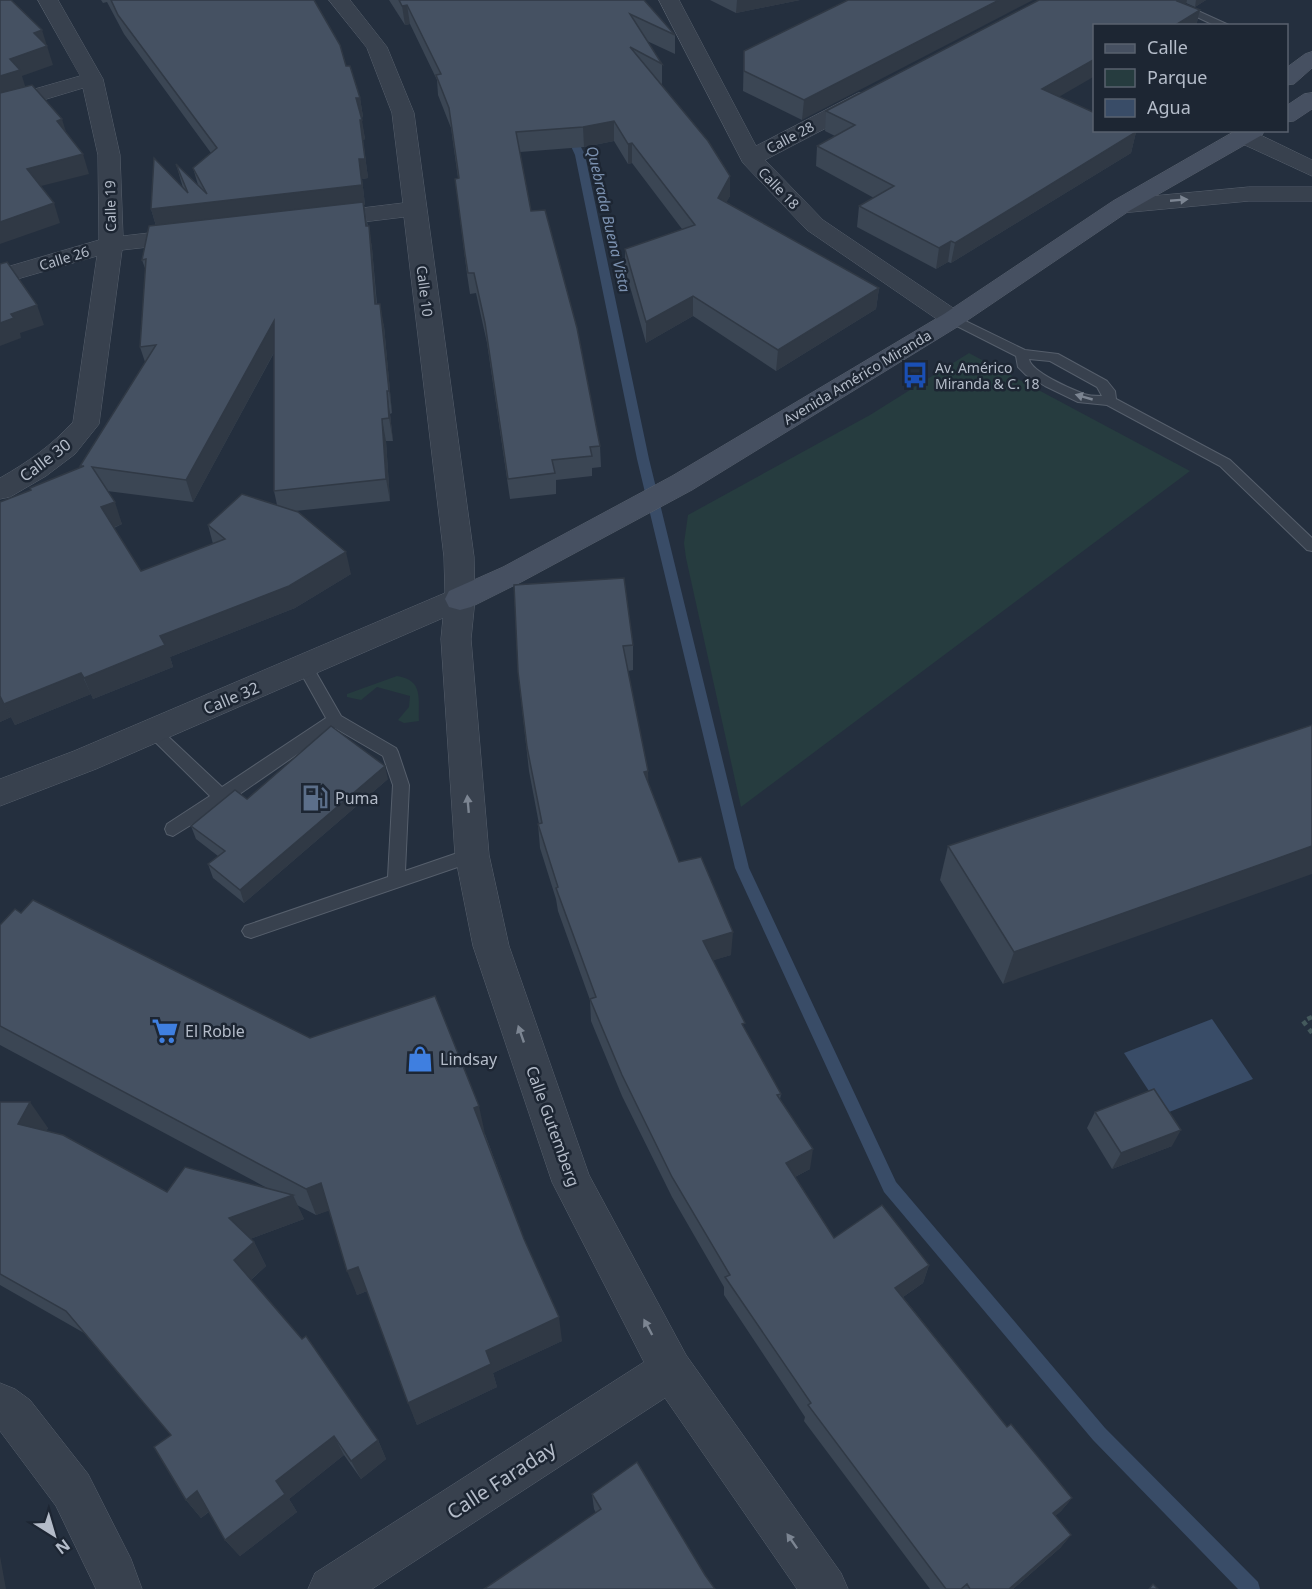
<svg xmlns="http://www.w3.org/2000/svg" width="1312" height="1589" font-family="'Noto Sans',sans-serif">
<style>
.green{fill:#263c3f}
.water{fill:#394c67}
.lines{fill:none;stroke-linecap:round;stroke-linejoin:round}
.stream{fill:#394c67;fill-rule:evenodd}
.lane-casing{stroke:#565f6c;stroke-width:2}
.street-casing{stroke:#565f6c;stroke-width:1}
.secondary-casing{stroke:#565f6c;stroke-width:1}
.path{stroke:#44595c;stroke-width:4.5;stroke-dasharray:5 5;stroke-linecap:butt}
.lane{fill:#38414e;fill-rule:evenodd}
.street{fill:#38414e;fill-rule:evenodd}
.secondary{fill:#465061;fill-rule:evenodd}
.wall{fill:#3b4654;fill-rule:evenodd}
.shaded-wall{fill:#303945}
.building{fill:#455162;stroke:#303945;stroke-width:1.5}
.oneway{fill:#7c8592}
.labels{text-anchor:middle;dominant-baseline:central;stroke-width:5;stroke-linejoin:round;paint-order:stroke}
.far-street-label{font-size:14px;fill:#b4bcc9;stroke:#1d2633}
.far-poi-label{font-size:14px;fill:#b4bcc9;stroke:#1d2633;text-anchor:start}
.far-water-label{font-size:15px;font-style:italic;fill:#7c92b1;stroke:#1d2633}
.street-label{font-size:16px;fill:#b4bcc9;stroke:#1d2633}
.poi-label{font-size:16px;fill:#b4bcc9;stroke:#1d2633;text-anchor:start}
.near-street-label{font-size:20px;fill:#b4bcc9;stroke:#1d2633}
</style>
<rect width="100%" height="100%" fill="#242f3e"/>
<!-- green -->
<g class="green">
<path d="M969,353l221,118 -449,336 -55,-249 -2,-15 4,-28 182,-100z"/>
<path d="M397,676c27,4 21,23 22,45l-15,2 -6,-3 11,-13 1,-11 -33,-9 -16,13 -14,-3v-3z"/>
</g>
<!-- water -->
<path class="water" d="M1212,1019l41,60 -89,35 -40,-61z"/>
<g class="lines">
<!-- stream -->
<path class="stream" d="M567,131h6l12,24 64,304 100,409 147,314 209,246 153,154 2,7h-22l-145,-149 -209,-248 -149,-324 -98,-409 -62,-304 -10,-22z"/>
<!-- lane casing -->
<g class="lane-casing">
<g id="lane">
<path d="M1161,0h13l57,26h-15z"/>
<path d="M953,315l72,35 33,4 49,27 8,10 1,8 114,61 82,78v13l-5,-1 -87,-84 -113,-61 -29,-3 -33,-16 -19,-11 -8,-8 -2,-11 -67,-34 -2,-3 2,-3zM1029,359l21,2 47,26 5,9c-6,0 -13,0 -18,-2 -13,-5 -53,-22 -55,-35z"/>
<path d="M305,660l5,2 31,54 55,32 2,4 11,33 -4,86 67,-23 6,2 2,5 -2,5 -227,78 -6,-2 -3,-5 3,-5 143,-49 5,-92 -10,-29 -48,-28 -107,74 -55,34 -6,-2 -2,-5 2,-5 43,-28 -66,-65 2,-4h12l64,60 104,-69 -29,-52 3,-4z"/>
</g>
</g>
<!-- street casing -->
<g class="street-casing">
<g id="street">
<path d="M38,0h20l45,79 17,76 3,81 69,-8 8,2 4,5 -4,5 -8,2 -70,8 -23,174 -24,30 -29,22 -36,21 -10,2v-21c28,-16 51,-32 73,-56l24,-166 -97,28v-15l99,-29 -1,-85 -15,-67 -83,25v-14l80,-23z"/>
<path d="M329,0h21l37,47 27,66 60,444 1,42 -4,40 18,216 20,91 80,229 97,180 155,218 7,16h-51l-132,-191 -293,191h-64l7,-16 329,-211 -92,-180 -79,-236 -18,-91 -14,-216 2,-21 -347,151 -96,37v-27l74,-28 371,-158 -1,-36 -40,-340 -83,10 -8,-2 -4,-5 4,-5 8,-2 82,-10 -11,-90 -25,-65z"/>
<path d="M659,0h20l77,146 102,-53 8,-1 8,1 3,5 -3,5 -109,57 58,60 139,94 4,5 -4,5 -9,3 -9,-3 -137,-94 -64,-67z"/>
<path d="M1234,130h16l62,30v16l-78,-36 -3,-5z"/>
<path d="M1249,187h63v14h-63l-128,12 -8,-2 -4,-5 4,-5 8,-2z"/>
<path d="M0,1383l15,6 15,11 58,74 43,85 11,30h-46l-40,-83 -56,-75z"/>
</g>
</g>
<!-- secondary casing -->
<g class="secondary-casing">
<g id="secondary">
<path d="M1312,52v16l-18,16 -8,1v-17l19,-14z"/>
<path d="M1312,93v16l-18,12 -8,1v-16l18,-12z"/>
<path d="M1237,130h28l-3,5 -133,76 -167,113 -270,166 -169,91 -52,26 -11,3 -11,-3 -4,-8 4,-8 54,-24 169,-91 272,-162 169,-113z"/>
</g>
</g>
<!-- path -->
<path class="path" d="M1312,1017l-9,4 9,12"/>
<!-- lane -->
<use href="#lane" class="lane"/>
<!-- street -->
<use href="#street" class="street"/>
<!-- secondary -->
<use href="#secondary" class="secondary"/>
</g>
<!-- wall -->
<g class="wall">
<path d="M101,0h213l32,66 14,32 3,19 -2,1 4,21 -2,1 5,38 -6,1 3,26h-1l8,43 5,56 7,22 8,87 -2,1 3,27h-7l4,60 -95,10 56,63 -56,34 -125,49 3,10 -80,32 -2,-5 -76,31 -4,-8 -11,5v-220l31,-11 50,-23 -1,-2 65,-104 -5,-15 6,-76 -4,-11 14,-34 -5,-17 32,-21 -7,-24 22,21 -5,-17 18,-15 -87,-119 -17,-32 -4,1zM274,353v138l3,14 -69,20 5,19 -72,27 -27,-43 8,-4 -15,-33 86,11z"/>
<path d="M389,0h255l31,35v19l-28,-13 15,23v20l-3,-1 71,93v20l-4,6 153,86 -3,21 -100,62 -83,-55 -47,27 -21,-74v-20l57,-20 -50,-66 -4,1 -14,-23 -30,6 -64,5 11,59 69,235 1,21 -9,1v8l-36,4v14l-46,5 -23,-156 -11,-50 -6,1 -3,-20 -12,-95 3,-1 -7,-50 -13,-33 -1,-15 -27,-56 -5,1z"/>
<path d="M710,0h90l-64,13z"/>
<path d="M848,0l-46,120 -59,-29 1,-40z"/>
<path d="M1039,0h167l-11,7 -9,-4v1l14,6 -4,16h-101l-36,71 77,35 -5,21 -180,110 -3,-1 -12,7 -79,-42 2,-21 15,-8 -58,-32 1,-20 18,-10 -10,-5 1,-20z"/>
<path d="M624,578l9,67v25l-5,1 20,113 31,78 52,93 -18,5 31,69 37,65 -1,5 30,70 -15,8 39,61 95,27 -6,18 -20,14 104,130 65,71 -11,13 -6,5 16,19 -11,13 -47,41h-83l-126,-168 1,-4 -81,-122v-8l-52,-90 -50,-101 -31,-75 -1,-21 -32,-89 -2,-12 -16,-51 -2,-24h1l-10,-53 -11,-99z"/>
<path d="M1312,725l-309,259 -63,-104 8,-34z"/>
<path d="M388,779l-144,124 -31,-25 -5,-14 10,-8 -22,-17 -5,-13 56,-27z"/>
<path d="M21,913l464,221 77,207 -69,32 4,14 -80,38 -50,-134 -10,4 -28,-85 -13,5 -19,-10 7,14 -54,20 4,3 12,24 -15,14 127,160 8,19 -25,20 -17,-24 -55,44 8,13 -57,44 -15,-16 -16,-28 -8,6 -15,-18 -15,-65 -87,-102 -84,-48v-183l48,26 -2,3 121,61 100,-4 -267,-143v-120z"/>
<path d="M1095,1112l77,34 -60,23 -25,-41z"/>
<path d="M592,1494l113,81 -109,-62 -2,-4z"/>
</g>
<!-- shaded-wall -->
<g class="shaded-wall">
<path d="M737,0h63l-64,13z"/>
<path d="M999,0h34l-231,120 2,-20z"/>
<path d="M1178,0h9l-3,13 -12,7z"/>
<path d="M1196,0h10l-11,7z"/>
<path d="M407,5l3,19 -5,1 -3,-19z"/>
<path d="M1200,10l-4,16h-22z"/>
<path d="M42,30l11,35 -31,11 4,13 -26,8v-21l10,-17 24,-26z"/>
<path d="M1095,59v17l-57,33 4,-20z"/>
<path d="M356,98h4l3,19 -4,1z"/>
<path d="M62,119l6,19 -11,-17z"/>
<path d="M360,120h2l3,19 -2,1 5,38 -6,1 3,26h-1l6,43 -213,-19 -6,-20 208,-50z"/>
<path d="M614,121v20l-30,6 -1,-20z"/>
<path d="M1136,132l-5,21 -180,110 4,-20z"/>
<path d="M632,143v20l-4,1v-20z"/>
<path d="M83,154l6,20 -56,14 -6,-19z"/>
<path d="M730,176v20l-12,22v-20z"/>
<path d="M54,203l6,20 -60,21v-22z"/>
<path d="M369,226l3,22 6,78 -3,-22z"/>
<path d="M951,241l-3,21 -12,7 3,-21z"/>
<path d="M879,288l-3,21 -100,62 2,-21z"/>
<path d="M693,296v20l-47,27v-21z"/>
<path d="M380,304l4,22 8,87 -3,-22z"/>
<path d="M37,305l7,20 -24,8 1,5 -21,8v-23l11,-9z"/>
<path d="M274,321l5,22 -86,159 -7,-22z"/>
<path d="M387,391l3,23 3,27 -4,-23z"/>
<path d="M382,419l4,22 4,60 -4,-22z"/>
<path d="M115,502l7,22 -13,5 -8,-22z"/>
<path d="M346,552l5,22 -56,34 -125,49 3,10 -80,32 -9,-21 76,-42z"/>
<path d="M81,673l10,21 -76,31 -11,-21z"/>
<path d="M0,696l11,21 -11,5z"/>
<path d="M385,766l3,13 -144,124 -4,-13z"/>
<path d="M648,771l1,24 -5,-23z"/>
<path d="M1312,846v28l-309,110 11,-32z"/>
<path d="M733,932l-2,23 -29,9 1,-23z"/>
<path d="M30,1102l18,26 -11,22 -19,-26z"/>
<path d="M479,1106l6,28 -6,2 -5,-28z"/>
<path d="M1181,1130l-9,16 -60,23 9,-16z"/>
<path d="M813,1149l-3,20 -27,14 3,-20z"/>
<path d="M321,1183l10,27 -15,5 -10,-26z"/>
<path d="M293,1195l11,24 -62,23 -13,-24z"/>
<path d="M254,1242l12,24 -19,17 -13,-23z"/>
<path d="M929,1265l-6,18 -33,23 5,-18z"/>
<path d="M358,1267l9,24 -10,4 -10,-24z"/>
<path d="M559,1317l3,24 -69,32 4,14 -80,38 -9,-22 78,-52z"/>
<path d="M334,1436l10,19 -55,44 8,13 -57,44 -15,-16 51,-59z"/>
<path d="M378,1440l8,19 -25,20 -10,-18z"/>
<path d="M197,1491l15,18 -11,9 -15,-18z"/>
<path d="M1072,1498l-11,13 -18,16 10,-14z"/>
<path d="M1071,1535l-11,13 -47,41h-4z"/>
<path d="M0,1556l6,33h-6z"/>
</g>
<!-- building -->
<g class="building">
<path d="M0,0h11l31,30 -8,3 13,13 -37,13 10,11 -20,6z"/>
<path d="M111,0h203l26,45 6,21h4l10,32h-4l6,22h-2l5,39h-6l3,26 -211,24 3,-51 34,35 -12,-29 31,30 -14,-26 24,-20 -99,-133z"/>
<path d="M399,0h245l31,35 -45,-21 32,50 -32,-17 78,94 22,35 -12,22 161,90 -101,62 -85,-54 -47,26 -21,-73 70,-24 -63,-82 -4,1 -14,-23 -31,6 -67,5 15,79 14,-1 32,118 23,118 -10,1 2,9 -40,4 3,13 -47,6 -23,-156 -11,-50h-6l-3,-19 -10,-75 4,-1 -10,-70 -13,-33 5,-1 -34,-69 -5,1z"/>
<path d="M848,0h151l-195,100 -60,-29v-20z"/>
<path d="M1039,0h139l-1,1 23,9 -26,16h-79v33l-53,30 53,24v17h37l4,2 -181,111 -4,-2 -12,7 -80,-42 35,-20 -77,-40 38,-21 -29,-14z"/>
<path d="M32,85l30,34 -5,2 26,33 -56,15 27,34 -54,19v-129z"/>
<path d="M363,202l3,24h3l6,78h5l9,87h-2l2,27 -7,1 4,60 -112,12v-170l-88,159 -94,-13 23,35 -14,5 40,64 84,-32 -17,-14 34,-31 56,18 48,40 -57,34 -129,50 5,9 -81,33 -3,-5 -77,31 -4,-8v-194l31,-12 -1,-2 54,-22h-4l76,-121 -16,2 6,-88 -4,1 7,-34z"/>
<path d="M7,262l30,43 -26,9 3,4 -14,5v-59z"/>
<path d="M624,578l9,67 -10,1 25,125 -4,1 35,90 22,-5 32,75 -30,9 42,82 -3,1 39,70 -4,1 36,54 -27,14 48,75 48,-33 47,60 -34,23 112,139 4,-3 61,74 -19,15 18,22 -62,54h-39l-3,-5 -6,5h-15l-138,-184 3,-2 -86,-126 5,-2 -58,-98 -50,-102 -32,-76 6,-2 -40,-109 2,-1 -20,-63 4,-1 -15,-76 -9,-75 -4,-87z"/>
<path d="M1312,725v121l-298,106 -66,-106z"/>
<path d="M331,726l54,40 -145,124 -32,-26 17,-13 -34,-25 44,-36 12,9z"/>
<path d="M33,900l277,138 125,-42 44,110 -5,2 50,131 35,78 -73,34 5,13 -83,39 -50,-136 -11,4 -26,-88 -15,6 -306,-163v-101l15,-16 6,4z"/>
<path d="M1154,1089l27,41 -60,23 -26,-41z"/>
<path d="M0,1102h30l-12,22 45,11 104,57 18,-25 108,28 -64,23 25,24 -20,18 68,79 4,-3 72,104 -27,21 -17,-25 -58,45 9,13 -60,46 -28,-49 -11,9 -32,-53 17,-12 -105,-124 -66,-37z"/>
<path d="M637,1462l68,113 10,14h-231l117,-80 -9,-15z"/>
<path d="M1153,1584l5,5h-9z"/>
</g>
<!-- one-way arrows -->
<defs><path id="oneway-solid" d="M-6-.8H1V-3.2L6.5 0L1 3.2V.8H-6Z" transform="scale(1.5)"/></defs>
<g class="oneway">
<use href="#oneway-solid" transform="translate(1179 200) rotate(-5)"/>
<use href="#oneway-solid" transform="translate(1084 397) rotate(-164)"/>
<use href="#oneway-solid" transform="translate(468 804) rotate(-95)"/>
<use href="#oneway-solid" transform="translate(521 1034) rotate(-109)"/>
<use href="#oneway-solid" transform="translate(648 1327) rotate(-118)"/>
<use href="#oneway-solid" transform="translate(792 1541) rotate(-125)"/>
</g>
<!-- icons -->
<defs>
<g id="bus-bare" transform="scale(2.07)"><path d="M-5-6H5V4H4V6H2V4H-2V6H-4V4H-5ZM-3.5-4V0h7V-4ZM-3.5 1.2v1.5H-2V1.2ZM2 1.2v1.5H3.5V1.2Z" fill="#1a4fb4" stroke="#1d2633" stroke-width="2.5" paint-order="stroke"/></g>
<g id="fuel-bare" transform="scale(2.07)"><path d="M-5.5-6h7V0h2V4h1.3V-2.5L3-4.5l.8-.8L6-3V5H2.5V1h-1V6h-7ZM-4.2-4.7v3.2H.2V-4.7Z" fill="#5c6f8a" stroke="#1d2633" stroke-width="2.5" paint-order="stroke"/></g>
<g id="supermarket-bare" transform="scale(2.07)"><path d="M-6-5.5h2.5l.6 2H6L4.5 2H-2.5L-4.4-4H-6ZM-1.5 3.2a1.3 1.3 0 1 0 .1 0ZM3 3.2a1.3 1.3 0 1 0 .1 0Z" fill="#3f7fe0" stroke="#1d2633" stroke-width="2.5" paint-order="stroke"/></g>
<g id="shop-bare" transform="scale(2.07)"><path d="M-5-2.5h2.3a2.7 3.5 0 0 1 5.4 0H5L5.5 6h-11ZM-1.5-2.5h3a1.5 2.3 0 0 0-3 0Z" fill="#3f7fe0" stroke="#1d2633" stroke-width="2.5" paint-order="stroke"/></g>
</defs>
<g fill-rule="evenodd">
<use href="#bus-bare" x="915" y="375"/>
<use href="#fuel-bare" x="315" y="798"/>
<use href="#supermarket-bare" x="165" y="1031"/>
<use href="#shop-bare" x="420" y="1059"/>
</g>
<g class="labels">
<!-- far-street labels -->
<g class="far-street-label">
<text transform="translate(790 137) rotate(-28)">Calle 28</text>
<text transform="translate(779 188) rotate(46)">Calle 18</text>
<text transform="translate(110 206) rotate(-91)">Calle 19</text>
<text transform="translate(64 258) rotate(-17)">Calle 26</text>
<text transform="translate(425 291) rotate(83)">Calle 10</text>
<text transform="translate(857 377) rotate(-31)">Avenida Américo Miranda</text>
</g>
<!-- far-poi labels -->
<g class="far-poi-label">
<text x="935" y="367">Av. Américo<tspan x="935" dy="16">Miranda &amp; C. 18</tspan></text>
</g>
<!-- far-water labels -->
<g class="far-water-label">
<text transform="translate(609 219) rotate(77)">Quebrada Buena Vista</text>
</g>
<!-- street labels -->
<g class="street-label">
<text transform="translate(45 460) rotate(-37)">Calle 30</text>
<text transform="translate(231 698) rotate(-23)">Calle 32</text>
<text transform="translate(553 1126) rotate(70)">Calle Gutemberg</text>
</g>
<!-- poi labels -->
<g class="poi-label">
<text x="335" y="798">Puma</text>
<text x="185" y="1031">El Roble</text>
<text x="440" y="1059">Lindsay</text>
</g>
<!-- near-street labels -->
<g class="near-street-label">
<text transform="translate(501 1480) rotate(-33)">Calle Faraday</text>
</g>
</g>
<!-- legend -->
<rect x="1093" y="24" width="195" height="108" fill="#1d2633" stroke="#59626f" stroke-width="1.5"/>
<rect x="1105" y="44" width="30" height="9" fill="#465061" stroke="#59626f" stroke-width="1.5"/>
<text x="1147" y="54" font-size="18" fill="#b4bcc9">Calle</text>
<rect x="1105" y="69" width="30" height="18" fill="#263c3f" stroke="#59626f" stroke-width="1.5"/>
<text x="1147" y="84" font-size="18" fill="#b4bcc9">Parque</text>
<rect x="1105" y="99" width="30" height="18" fill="#394c67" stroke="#59626f" stroke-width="1.5"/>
<text x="1147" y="114" font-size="18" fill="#b4bcc9">Agua</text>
<!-- north arrow -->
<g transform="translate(54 1535) rotate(143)" stroke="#1d2633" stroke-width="4.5" paint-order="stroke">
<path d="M0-4.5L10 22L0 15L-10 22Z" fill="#b4bcc9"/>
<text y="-9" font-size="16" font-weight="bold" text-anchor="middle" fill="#b4bcc9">N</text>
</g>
</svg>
